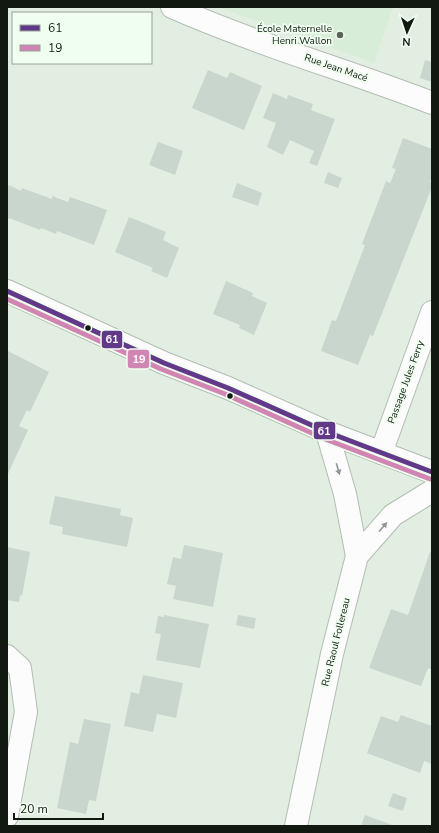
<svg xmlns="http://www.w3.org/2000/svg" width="439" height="833" font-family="'Nunito Sans',sans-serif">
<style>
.built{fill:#d8edd8}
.building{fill:#c9d6ce}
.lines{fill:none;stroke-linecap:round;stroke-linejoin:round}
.minor-casing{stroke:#b3bdb3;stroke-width:24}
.tertiary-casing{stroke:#b3bdb3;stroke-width:24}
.minor{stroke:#fbfcfb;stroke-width:22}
.tertiary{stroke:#fbfcfb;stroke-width:22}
.bus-1-casing{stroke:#f0fef0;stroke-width:8}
.bus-2-casing{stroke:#f0fef0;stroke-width:8}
.bus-1{stroke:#623888;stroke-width:5}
.bus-2{stroke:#d085b2;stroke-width:5}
.oneway{fill:#929692}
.poi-dot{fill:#5a645a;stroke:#f0fef0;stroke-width:1.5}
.bus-dot{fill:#111911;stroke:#f0fef0;stroke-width:1.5}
.labels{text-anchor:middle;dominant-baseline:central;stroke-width:3.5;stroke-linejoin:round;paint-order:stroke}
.poi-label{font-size:10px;fill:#111911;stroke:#f0fef0;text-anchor:end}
.street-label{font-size:10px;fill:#111911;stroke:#f0fef0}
.line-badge{stroke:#f0fef0;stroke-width:1.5}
.badge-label{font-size:11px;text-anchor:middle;font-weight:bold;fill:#fff}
</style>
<rect width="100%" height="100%" fill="#e2eee2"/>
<!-- built -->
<path class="built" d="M218,7h175l-19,56z"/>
<!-- building -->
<g class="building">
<path d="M425,60l7,2v20l-12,-4z"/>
<path d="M208,70l19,8 3,-6 32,14 -18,44 -52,-22z"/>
<path d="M273,93l14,6 1,-4 25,9 -2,6 24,9 -18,47 -8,-3 5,-12 -24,-11 -7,15 -16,-8 9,-24 -13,-5z"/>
<path d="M403,138l29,11v26l-2,7 2,1v4l-59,149 -3,-1 -12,30 -37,-14 11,-31 4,1 29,-76 -3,-1 24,-63 4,2 6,-14 -4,-1z"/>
<path d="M158,142l25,9 -8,24 -26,-10z"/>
<path d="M328,172l14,6 -4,10 -14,-5z"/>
<path d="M237,183l25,10 -4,13 -26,-9z"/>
<path d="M9,185l12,6 1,-3 30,11v-3l16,6 2,-5 37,13 -13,35 -37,-14 -1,3 -15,-6 -1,2 -31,-12 -2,5v-34z"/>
<path d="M129,217l37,15 -3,8 16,8 -12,30 -16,-7 2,-3 -38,-16z"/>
<path d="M226,281l27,12 -1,3 15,7 -13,32 -15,-7 1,-3 -27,-11z"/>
<path d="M7,351h1l41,21 -19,40 -3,-2 -8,16 9,4 -21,46z"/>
<path d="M55,496l66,13 -1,6 13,3 -6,29 -65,-13 1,-7 -14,-3z"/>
<path d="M184,545l39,8 -10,54 -40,-8 3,-13 -9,-2 6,-27 8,2z"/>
<path d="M7,547l23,5 -8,44 -2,-1 -1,7 -12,-2z"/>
<path d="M430,552l2,1v117l-4,-2 -7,18 -52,-18 22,-59 17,6z"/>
<path d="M164,615l45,9 -9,44 -44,-8 5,-26 -6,-1 3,-17 6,1z"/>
<path d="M238,615l18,3 -2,11 -18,-4z"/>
<path d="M143,675l40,8 -7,35 -19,-4 -4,18 -29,-6 7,-34 8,2z"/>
<path d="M401,715l31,11v38l-8,-3 -4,12 -53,-20 14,-37 17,6z"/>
<path d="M84,719l27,5 -15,77 -7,-1 -3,14 -29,-6 13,-66 8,2z"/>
<path d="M393,793l14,5 -4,13 -15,-5z"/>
<path d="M365,815l30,11h-34z"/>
</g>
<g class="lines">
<!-- minor casing -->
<g class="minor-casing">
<g id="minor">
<path d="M172,7c84,37 174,63 260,96"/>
<path d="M327,432l18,62 12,62"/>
<path d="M381,453l51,-141"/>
<path d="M7,656l13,12 6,44 -19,104"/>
<path d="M296,826l36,-172 25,-98 36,-41 39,-24"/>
</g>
</g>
<!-- tertiary casing -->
<g class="tertiary-casing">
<path id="tertiary" d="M7,291l157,72 64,25 99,44 105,40"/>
</g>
<!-- minor -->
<use href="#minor" class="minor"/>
<!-- tertiary -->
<use href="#tertiary" class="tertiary"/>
<!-- bus-1 casing -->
<g class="bus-1-casing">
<path id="bus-1" d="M7,291l157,72 64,25 99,44 105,40"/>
</g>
<!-- bus-2 casing -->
<g class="bus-2-casing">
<path id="bus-2" d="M7,299l154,70 64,25 100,45 105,40"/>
</g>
<!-- bus-1 -->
<use href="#bus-1" class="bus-1"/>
<!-- bus-2 -->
<use href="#bus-2" class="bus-2"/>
</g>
<!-- one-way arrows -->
<defs><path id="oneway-solid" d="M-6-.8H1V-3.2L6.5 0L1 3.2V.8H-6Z"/></defs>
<g class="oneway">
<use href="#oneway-solid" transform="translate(338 469) rotate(74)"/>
<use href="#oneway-solid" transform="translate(383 527) rotate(-49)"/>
</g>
<!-- markers -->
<circle class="poi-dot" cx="340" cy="35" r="4"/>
<g class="bus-dot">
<circle cx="88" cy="328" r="3.5"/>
<circle cx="230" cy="396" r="3.5"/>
</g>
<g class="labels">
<!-- poi labels -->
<g class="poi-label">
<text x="332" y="29">École Maternelle<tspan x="332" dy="12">Henri Wallon</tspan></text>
</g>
<!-- street labels -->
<g class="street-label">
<text transform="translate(336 68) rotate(19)">Rue Jean Macé</text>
<text transform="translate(406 382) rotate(-70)">Passage Jules Ferry</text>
<text transform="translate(336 642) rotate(-76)">Rue Raoul Follereau</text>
</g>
</g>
<g class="line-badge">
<rect x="101" y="330" width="22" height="19" rx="4" fill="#623888"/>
<rect x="127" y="349" width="23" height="20" rx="4" fill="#d085b2"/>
<rect x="313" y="421" width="23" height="19" rx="4" fill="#623888"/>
</g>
<g class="badge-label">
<text x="112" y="343">61</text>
<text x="139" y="363">19</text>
<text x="324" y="435">61</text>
</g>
<!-- border -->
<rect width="439" height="833" fill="none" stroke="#111911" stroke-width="16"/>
<!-- legend -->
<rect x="12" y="12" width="140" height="52" fill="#f0fef0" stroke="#97a297"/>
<rect x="20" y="25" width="20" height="6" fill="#623888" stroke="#97a297"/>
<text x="48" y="32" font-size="12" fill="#111911">61</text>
<rect x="20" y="45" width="20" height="6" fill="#d085b2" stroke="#97a297"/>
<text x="48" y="52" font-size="12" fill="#111911">19</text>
<!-- north arrow -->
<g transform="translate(407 32) rotate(183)" stroke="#f0fef0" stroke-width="3" paint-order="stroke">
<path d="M0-3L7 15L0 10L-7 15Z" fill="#111911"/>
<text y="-6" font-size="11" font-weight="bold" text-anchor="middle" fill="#111911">N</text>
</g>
<!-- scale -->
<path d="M14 813v6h89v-6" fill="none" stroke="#111911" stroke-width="2"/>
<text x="20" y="813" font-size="12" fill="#111911" stroke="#f0fef0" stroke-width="3" paint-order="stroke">20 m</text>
</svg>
